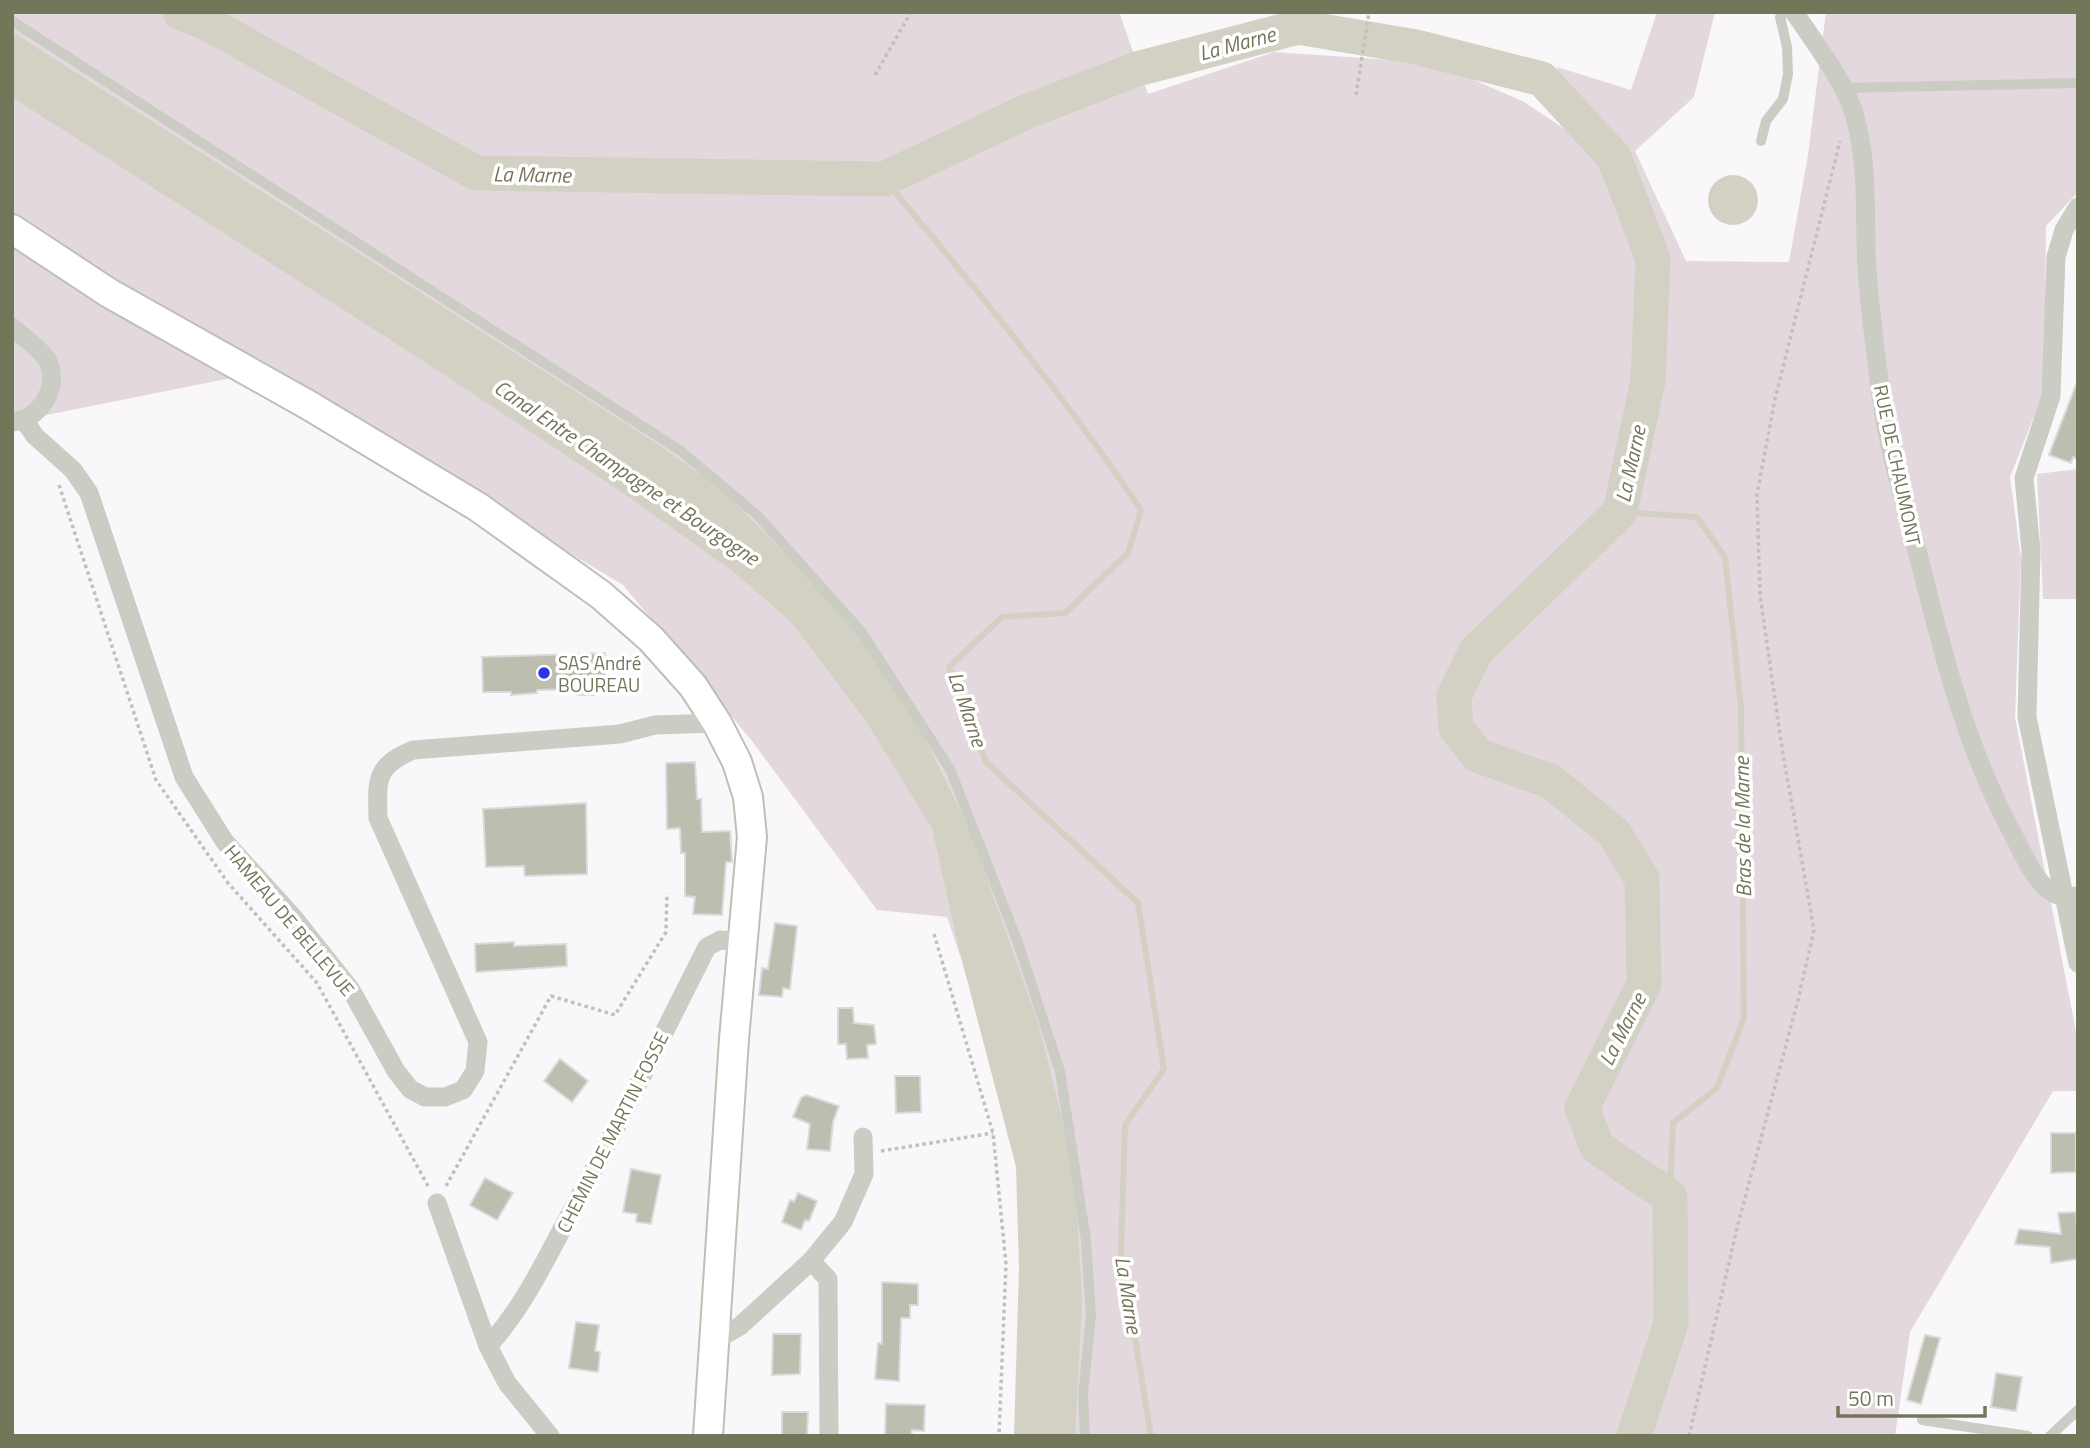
<svg xmlns="http://www.w3.org/2000/svg" width="2090" height="1448" font-family="'Titillium Web',sans-serif">
<style>
.green{fill:#e2d8de}
.water{fill:#d2d1c3}
.lines{fill:none;stroke-linecap:round;stroke-linejoin:round}
.stream{stroke:#d2d1c3;stroke-width:6}
.river{stroke:#d2d1c3;stroke-width:35}
.building{fill:#bdbeb0;stroke:#dbd9db;stroke-width:2}
.secondary-casing{stroke:#bec0b4;stroke-width:32}
.path{stroke:#c0c1ba;stroke-width:3.5;stroke-dasharray:3.5 3.5;stroke-linecap:butt}
.lane{stroke:#cbcdc4;stroke-width:10}
.street{stroke:#cbcdc4;stroke-width:19}
.secondary{stroke:#fff;stroke-width:28}
.poi-dot{fill:#2835e9;stroke:#fff;stroke-width:2.5}
.labels{text-anchor:middle;dominant-baseline:central;stroke-width:7;stroke-linejoin:round;paint-order:stroke}
.street-label{font-size:19px;fill:#73775a;stroke:#fff}
.poi-label{font-size:19px;fill:#73775a;stroke:#fff;text-anchor:start}
.water-label{font-size:21px;font-style:italic;fill:#757459;stroke:#fff}
</style>
<rect width="100%" height="100%" fill="#f9f7f9"/>
<!-- green -->
<g class="green">
<path d="M12,12h1107l29,82 126,-42 162,11 88,39 48,32 -15,-67 74,23 26,-78h58l-21,85 -59,54 51,110 103,1 19,-107 18,-143h252v180l-32,34 -2,165 -34,86 11,81 -6,159 63,325v49h-25l-143,241 -15,104h-860l-2,-175 -34,-190 -52,-154 -70,-7 -125,-169 -129,-156 -357,-214 -254,51z"/>
<path d="M2078,469v130h-35l-6,-125z"/>
</g>
<!-- water -->
<g class="water">
<path d="M12,32l641,409 68,48 90,91 54,62 27,38 37,67 41,84 68,192 25,100 14,92 5,86 -7,135h-61l5,-168 -3,-101 -58,-222 -26,-117 -66,-107 -75,-99 -57,-50 -114,-81 -186,-123 -422,-271z"/>
<circle cx="1733" cy="200" r="25"/>
</g>
<g class="lines">
<!-- stream -->
<g class="stream">
<path d="M884,179c90,107 179,215 257,331l-13,43 -63,60 -63,4 -53,50 37,95 152,141 26,166 -39,56 -4,127 30,184"/>
<path d="M1620,512l77,5 28,40 16,150 3,311 -27,70 -44,35 -3,74"/>
</g>
<!-- river -->
<path class="river" d="M180,12l27,11 269,150 408,6 144,-68 109,-42 161,-42 118,20 126,32 72,78 39,102 -5,122 -28,131 -144,139 -22,45 2,32 21,27 73,26 64,52 28,46 2,105 -62,124 15,39 73,50 1,126 -37,113"/>
</g>
<!-- building -->
<g class="building">
<path d="M2077,382l1,77 -5,-2 -2,6 -22,-8z"/>
<path d="M605,653l1,35h-12v7h-18v-6l-39,1v3l-26,2v-3h-28l-1,-35z"/>
<path d="M695,762l2,37h4l1,33 28,-1 2,31h-6l-4,53 -29,-1 2,-17 -10,-1v-43h-4l-1,-25 -13,1 -1,-66z"/>
<path d="M586,803l1,71 -62,2 -1,-10 -38,1 -3,-58z"/>
<path d="M775,923l22,3 -7,63 -7,-1 -1,9 -23,-2 3,-27 6,1z"/>
<path d="M514,942v4l52,-2 1,22 -91,6 -1,-28z"/>
<path d="M838,1008h15l1,15 20,2 2,19 -9,1 1,13 -21,1 -1,-15h-8z"/>
<path d="M560,1059l28,22 -16,21 -28,-21z"/>
<path d="M895,1076h25l1,36 -25,1z"/>
<path d="M806,1095l33,11 -6,16 -3,29 -23,-2 3,-25 -17,-7 8,-19z"/>
<path d="M2051,1133h25v39l-25,1z"/>
<path d="M631,1169l30,6 -10,49 -15,-2 1,-8 -14,-2z"/>
<path d="M485,1178l28,15 -16,27 -27,-15z"/>
<path d="M798,1193l19,8 -8,20 -4,-1 -4,10 -19,-8 8,-22 4,2z"/>
<path d="M2076,1212l2,47 -27,4 -1,-16 -35,-3 4,-15 42,5 -3,-21z"/>
<path d="M882,1282l36,2v21h-8v13h-9l-2,63 -24,-2 3,-36 4,1z"/>
<path d="M576,1322l23,3 -4,26 5,1 -2,20 -29,-4z"/>
<path d="M773,1334h28l-1,40 -28,1z"/>
<path d="M1925,1335l15,3 -19,66 -14,-4z"/>
<path d="M1996,1373l26,4 -6,34 -25,-4z"/>
<path d="M886,1404l39,1 -1,26 -12,-1 -1,6h-26z"/>
<path d="M782,1412h26l-1,24h-25z"/>
</g>
<g class="lines">
<!-- secondary casing -->
<g class="secondary-casing">
<path id="secondary" d="M12,229l97,64 201,113 168,101 123,88 50,44 42,47 24,37 20,39 11,35 4,40 -18,202 -26,397"/>
</g>
<!-- path -->
<g class="path">
<path d="M875,75l36,-63"/>
<path d="M1356,95l13,-83"/>
<path d="M59,485l97,295 72,103 89,100 111,203"/>
<path d="M934,934l59,199 13,131 -7,172"/>
<path d="M881,1151l112,-18"/>
<path d="M446,1186l105,-190 64,19 51,-83 1,-39"/>
<path d="M1689,1436l48,-208 61,-228 16,-70 -32,-182 -22,-153 -3,-101 18,-95 65,-258"/>
</g>
<!-- lane -->
<g class="lane">
<path d="M12,21l669,430 76,64 104,116 89,138 67,171 43,131 26,169 5,76 -8,78 2,42"/>
<path d="M1843,88l235,-5"/>
<path d="M1761,141l5,-20 17,-22 5,-25 -1,-27 -7,-30 6,-5"/>
<path d="M1922,1420l106,16"/>
<path d="M2050,1436l28,-26"/>
</g>
<!-- street -->
<g class="street">
<path d="M1794,12c19,28 53,73 61,105 14,50 9,102 12,153 3,42 9,85 14,126 7,51 22,101 35,150 25,100 48,199 98,290 8,16 17,37 30,50 10,10 20,12 34,10"/>
<path d="M2078,207l-14,23 -8,27 -5,139 -27,82 7,72 -4,167 51,246"/>
<path d="M12,327c9,8 31,24 36,34 12,27 -8,58 -36,61"/>
<path d="M24,420l11,16 38,34 16,23 95,284 41,65 68,75 58,73 45,81 14,18 15,8h20l18,-7 12,-19 3,-29 -100,-224c-1,-38 -3,-52 35,-68l207,-16 35,-9 62,-2"/>
<path d="M437,1203l51,143 19,37 43,53"/>
<path d="M715,1334h11l14,-8 71,-65"/>
<path d="M488,1346c35,-38 58,-87 82,-132 48,-88 92,-178 137,-267l13,-7 24,2"/>
<path d="M829,1436l-1,-157 -17,-18 32,-39 21,-48 -1,-37"/>
</g>
<!-- secondary -->
<use href="#secondary" class="secondary"/>
</g>
<!-- markers -->
<circle class="poi-dot" cx="544" cy="673" r="7"/>
<g class="labels">
<!-- street labels -->
<g class="street-label">
<text transform="translate(1898 465) rotate(78)">RUE DE CHAUMONT</text>
<text transform="translate(290 920) rotate(50)">HAMEAU DE BELLEVUE</text>
<text transform="translate(612 1132) rotate(-63)">CHEMIN DE MARTIN FOSSE</text>
</g>
<!-- poi labels -->
<g class="poi-label">
<text x="558" y="662">SAS André<tspan x="558" dy="22">BOUREAU</tspan></text>
</g>
<!-- water labels -->
<g class="water-label">
<text transform="translate(1237 43) rotate(-15)">La Marne</text>
<text transform="translate(532 174) rotate(1)">La Marne</text>
<text transform="translate(1630 464) rotate(-78)">La Marne</text>
<text transform="translate(627 472) rotate(34)">Canal Entre Champagne et Bourgogne</text>
<text transform="translate(968 709) rotate(71)">La Marne</text>
<text transform="translate(1742 827) rotate(-91)">Bras de la Marne</text>
<text transform="translate(1622 1029) rotate(-63)">La Marne</text>
<text transform="translate(1129 1295) rotate(81)">La Marne</text>
</g>
</g>
<!-- border -->
<rect width="2090" height="1448" fill="none" stroke="#73775a" stroke-width="28"/>
<!-- scale -->
<path d="M1838 1406v10h147v-10" fill="none" stroke="#73775a" stroke-width="3.5"/>
<text x="1848" y="1406" font-size="21" fill="#73775a" stroke="#ffffff" stroke-width="5" paint-order="stroke">50 m</text>
</svg>
